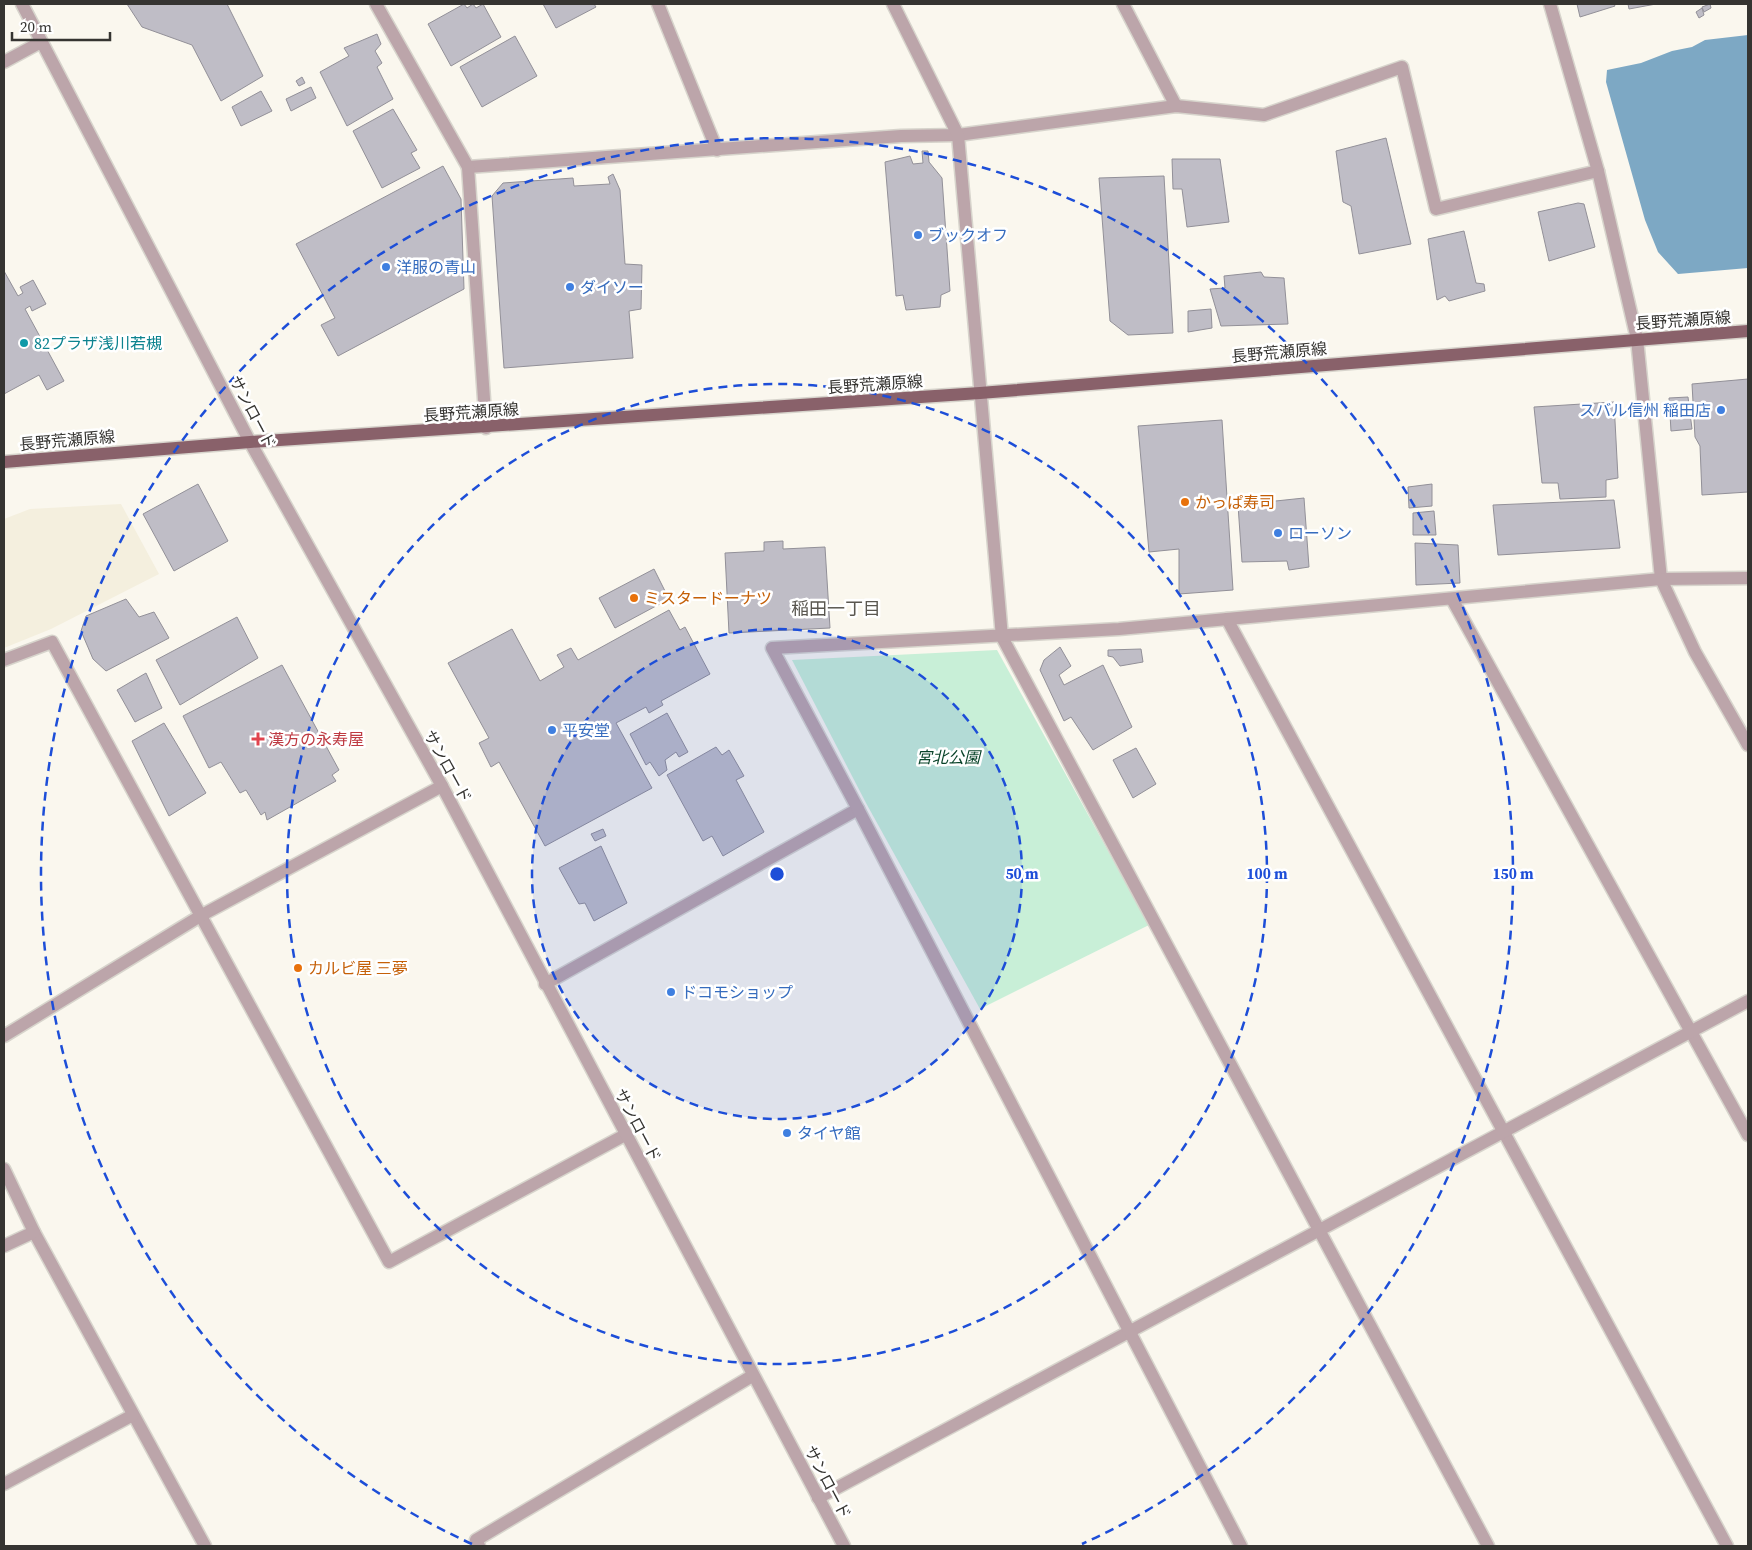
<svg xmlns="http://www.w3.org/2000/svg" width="1752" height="1550" font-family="'Source Serif 4','Noto Sans JP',serif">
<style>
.built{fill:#f4efde}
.green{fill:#c8efd7}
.water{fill:#7da8c4}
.building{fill:#bfbdc6;stroke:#929098}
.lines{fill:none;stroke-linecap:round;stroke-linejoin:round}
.minor-casing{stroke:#d7d4cc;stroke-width:15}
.tertiary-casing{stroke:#d7d4cc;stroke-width:15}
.primary-casing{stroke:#d7d4cc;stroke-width:15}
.minor{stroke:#bca5aa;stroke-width:12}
.tertiary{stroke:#bca5aa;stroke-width:12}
.primary{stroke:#89616a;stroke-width:12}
.ring{fill:none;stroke:#1d4ed8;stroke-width:2.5;stroke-dasharray:9 6}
.shop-dot{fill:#3f7fe0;stroke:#fff;stroke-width:2}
.culture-dot{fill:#0f9aa8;stroke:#fff;stroke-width:2}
.food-dot{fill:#e8710a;stroke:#fff;stroke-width:2}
.health-dot{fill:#e0444e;stroke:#fff;stroke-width:2}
.labels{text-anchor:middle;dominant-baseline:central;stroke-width:5;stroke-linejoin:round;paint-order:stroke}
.shop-label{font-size:16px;fill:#366cbe;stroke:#fff;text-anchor:start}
.street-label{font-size:16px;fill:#353431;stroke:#fff}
.culture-label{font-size:16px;fill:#0d838f;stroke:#fff;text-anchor:start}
.food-label{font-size:16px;fill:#c56008;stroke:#fff;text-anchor:start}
.health-label{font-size:16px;fill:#be3a42;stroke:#fff;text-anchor:start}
.park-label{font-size:16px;font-style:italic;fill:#084329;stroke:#fff}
.neighbourhood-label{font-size:18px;fill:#5a5750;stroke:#fff}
.centre{fill:#1d4ed8;stroke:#fff;stroke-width:2.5}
.ring-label{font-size:15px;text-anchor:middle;font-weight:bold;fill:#1d4ed8;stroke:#fff;stroke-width:5;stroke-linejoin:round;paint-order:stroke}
</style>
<rect width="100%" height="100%" fill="#faf7ee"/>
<!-- built -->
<path class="built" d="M121,504l38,70 -108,55 -47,19v-129l26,-10z"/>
<!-- green -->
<path class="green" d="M997,650l152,275 -169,84 -114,-206 -74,-143z"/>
<!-- water -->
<path class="water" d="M1748,35v233l-70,6 -20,-22 -13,-32 -39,-138 1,-12 34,-7 31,-12 20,-4 13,-7z"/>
<!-- building -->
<g class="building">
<path d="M127,4h100l36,72 -42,25 -29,-56 -50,-18z"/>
<path d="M464,4l3,4 6,-4 3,4 7,-4 18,33 -50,29 -23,-42z"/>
<path d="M543,4h51l2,3 -40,21z"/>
<path d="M1577,4h37l1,2 -35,11z"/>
<path d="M1628,4h28l-27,5z"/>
<path d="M1710,4l1,4 -7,4 -2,-5z"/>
<path d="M1702,8l2,7 -5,3 -3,-6z"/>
<path d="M377,34l4,10 -6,7 7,12 -5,4 16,32 -46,27 -27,-54 29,-16 -5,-8z"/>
<path d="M515,36l22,40 -55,31 -22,-40z"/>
<path d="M302,77l3,6 -6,3 -3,-5z"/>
<path d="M311,87l5,11 -25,13 -5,-12z"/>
<path d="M261,91l11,20 -31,15 -9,-19z"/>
<path d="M393,109l24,41 -6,3 9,15 -38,20 -29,-57z"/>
<path d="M1386,138l25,106 -52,10 -8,-48 -8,-4 -7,-51z"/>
<path d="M922,151h6l1,11 13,16 8,113 -9,4 -1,12 -34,3 -3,-15 -7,1 -11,-134 25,-6 3,8 10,-1z"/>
<path d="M1172,159h48l9,63 -42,5 -5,-38h-9z"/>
<path d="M443,166l18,33 3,90 -126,67 -17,-31 14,-7 -39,-74z"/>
<path d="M613,174l7,16 5,74 17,1 -1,44 -12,2 4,47 -129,10 -12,-172 11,-13 70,-5 1,8 36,-2 -2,-7z"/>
<path d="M1164,176l9,157 -45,2 -18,-14 -11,-143z"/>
<path d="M1578,203l6,1 11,43 -46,14 -11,-49z"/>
<path d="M1464,231l12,52 8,1 1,7 -36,10 -4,-5 -8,4 -9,-61z"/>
<path d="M4,271l14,25 5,-3 -3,-6 13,-7 13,24 -14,7 -2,-5 -5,3 39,72 -17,9 -8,-15 -35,19z"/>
<path d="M1261,272l3,5 20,1 4,46 -67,2 -11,-37 15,-1 -1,-12z"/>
<path d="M1211,309l1,19 -24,4v-21z"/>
<path d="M1748,379v113l-46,3 -2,-49 -5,-9 -3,-53z"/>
<path d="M1688,397l4,32 -21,2 -2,-33z"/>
<path d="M1614,402l4,76 -12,2v17l-46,2 -2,-16h-16l-8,-76z"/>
<path d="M1222,420l11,170 -54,4v-45l-30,3 -11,-126z"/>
<path d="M198,484l30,57 -54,30 -31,-57z"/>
<path d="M1432,484v22l-23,2 -1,-21z"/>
<path d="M1304,498l5,69 -20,3 -2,-9 -45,1 -4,-57z"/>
<path d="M1614,500l6,48 -122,7 -5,-50z"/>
<path d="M1434,511l2,24h-23v-22z"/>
<path d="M783,541v8l42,-2 5,81 -101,5 -4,-80 39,-2v-9z"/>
<path d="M1415,543l43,2 2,38 -44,2z"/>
<path d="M654,569l15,30 -54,29 -16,-30z"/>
<path d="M126,599l13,18 15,-5 15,26 -63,33 -13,-12 -12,-28 5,-15z"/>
<path d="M669,610l11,20 5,-3 25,47 -49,27 2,4 -14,8 -3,-6 -30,16 36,65 -107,58 -46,-84 -8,5 -12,-24 10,-5 -41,-75 64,-34 28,52 24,-14 -7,-12 14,-7 7,12z"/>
<path d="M237,617l21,41 -78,47 -24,-45z"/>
<path d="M1060,647l11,19 -12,9 5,10 39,-20 29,62 -39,23 -22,-33 -7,4 -24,-51 4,-10z"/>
<path d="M1141,649l2,13 -23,4 -7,-9 -5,-1v-6z"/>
<path d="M282,665l57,105 -7,5 4,6 -69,39 -2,-8 -4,3 -15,-25 -6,3 -19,-31 -12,6 -26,-52z"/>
<path d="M146,673l16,35 -27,14 -18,-32z"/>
<path d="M667,713l21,39 -9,5 -3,-5 -11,8 2,10 -8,6 -9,-14 -4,3 -16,-31z"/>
<path d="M164,723l42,70 -37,23 -37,-75z"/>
<path d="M716,747l6,8 7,-5 15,26 -8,4 28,52 -41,24 -11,-20 -9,5 -36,-66z"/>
<path d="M1136,748l20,36 -23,14 -20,-38z"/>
<path d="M603,829l3,7 -11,5 -4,-7z"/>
<path d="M601,846l26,57 -33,18 -9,-18 -6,1 -20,-36z"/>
</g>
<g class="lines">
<!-- minor casing -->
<g class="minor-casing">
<g id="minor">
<path d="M376,4l92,163 433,-31 57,-1 218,-29 88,9 138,-48 34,142 162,-38 -48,-167"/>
<path d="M658,4l59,146"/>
<path d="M893,4l65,131 44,502 486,909"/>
<path d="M1123,4l53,102"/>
<path d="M4,62l37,-20"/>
<path d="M468,167l18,261"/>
<path d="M1598,171l39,168 24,240 87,-1"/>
<path d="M1452,599l296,536"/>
<path d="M1227,619l500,927"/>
<path d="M4,660l48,-18 337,620 236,-127"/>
<path d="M545,984l313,-175"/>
<path d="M4,1036l198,-121 240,-129"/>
<path d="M4,1169l30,63 171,314"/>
<path d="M4,1246l30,-14"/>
<path d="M4,1484l129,-69"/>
<path d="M818,1498l930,-497"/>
<path d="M479,1546l-3,-6 276,-164"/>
<path d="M1241,1546l-383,-737 -86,-161 347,-19 542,-50 34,73 53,93"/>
</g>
</g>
<!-- tertiary casing -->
<g class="tertiary-casing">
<path id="tertiary" d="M22,4l228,438 192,344 402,760"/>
</g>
<!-- primary casing -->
<g class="primary-casing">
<path id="primary" d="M4,462l246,-20 730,-49 768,-62"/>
</g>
<!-- minor -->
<use href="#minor" class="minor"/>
<!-- tertiary -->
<use href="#tertiary" class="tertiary"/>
<!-- primary -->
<use href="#primary" class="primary"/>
</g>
<!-- distance rings -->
<circle cx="777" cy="874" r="245" fill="#1d4ed8" fill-opacity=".12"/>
<g class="ring">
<circle cx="777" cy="874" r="245"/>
<circle cx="777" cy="874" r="490"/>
<path d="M472 1544A736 736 0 1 1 1082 1544"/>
</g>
<!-- markers -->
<g class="shop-dot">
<circle cx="918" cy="235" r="5"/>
<circle cx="386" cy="267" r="5"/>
<circle cx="570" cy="287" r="5"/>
<circle cx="1721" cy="410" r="5"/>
<circle cx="1278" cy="533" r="5"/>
<circle cx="552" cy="730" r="5"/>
<circle cx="671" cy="992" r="5"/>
<circle cx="787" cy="1133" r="5"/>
</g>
<circle class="culture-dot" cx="24" cy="343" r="5"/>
<g class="food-dot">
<circle cx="1185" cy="502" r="5"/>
<circle cx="634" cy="598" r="5"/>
<circle cx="298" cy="968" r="5"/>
</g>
<path class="health-dot" d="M255.5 731.5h5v5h5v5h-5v5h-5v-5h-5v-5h5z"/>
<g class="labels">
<!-- shop labels -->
<g class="shop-label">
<text x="928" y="235">ブックオフ</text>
<text x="396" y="267">洋服の青山</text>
<text x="580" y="287">ダイソー</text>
<text x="1711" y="410" text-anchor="end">スバル信州 稲田店</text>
<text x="1288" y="533">ローソン</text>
<text x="562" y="730">平安堂</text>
<text x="681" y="992">ドコモショップ</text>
<text x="797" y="1133">タイヤ館</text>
</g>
<!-- street labels -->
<g class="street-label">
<text transform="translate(1683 320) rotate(-4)">長野荒瀬原線</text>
<text transform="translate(1279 352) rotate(-5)">長野荒瀬原線</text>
<text transform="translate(875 384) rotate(-4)">長野荒瀬原線</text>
<text transform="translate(253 412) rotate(62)">サンロード</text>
<text transform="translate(471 412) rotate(-4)">長野荒瀬原線</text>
<text transform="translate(67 440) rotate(-5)">長野荒瀬原線</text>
<text transform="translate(448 766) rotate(61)">サンロード</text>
<text transform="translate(638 1125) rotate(62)">サンロード</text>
<text transform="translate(828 1482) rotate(62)">サンロード</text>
</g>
<!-- culture labels -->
<g class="culture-label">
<text x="34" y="343">82プラザ浅川若槻</text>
</g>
<!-- food labels -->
<g class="food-label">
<text x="1195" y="502">かっぱ寿司</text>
<text x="644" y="598">ミスタードーナツ</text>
<text x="308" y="968">カルビ屋 三夢</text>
</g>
<!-- health labels -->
<g class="health-label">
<text x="268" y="739">漢方の永寿屋</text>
</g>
<!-- park labels -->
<g class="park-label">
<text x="948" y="757">宮北公園</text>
</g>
<!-- neighbourhood labels -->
<g class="neighbourhood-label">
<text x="836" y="608">稲田一丁目</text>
</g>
</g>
<circle cx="777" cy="874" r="8" class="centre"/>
<g class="ring-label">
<text x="1022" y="879">50 m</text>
<text x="1267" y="879">100 m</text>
<text x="1513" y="879">150 m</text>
</g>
<!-- border -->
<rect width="1752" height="1550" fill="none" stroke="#353431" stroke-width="10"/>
<!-- scale -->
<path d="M12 32v8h98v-8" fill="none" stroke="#353431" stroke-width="2.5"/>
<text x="20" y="32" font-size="15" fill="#353431" stroke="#ffffff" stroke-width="4" paint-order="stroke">20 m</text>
</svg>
